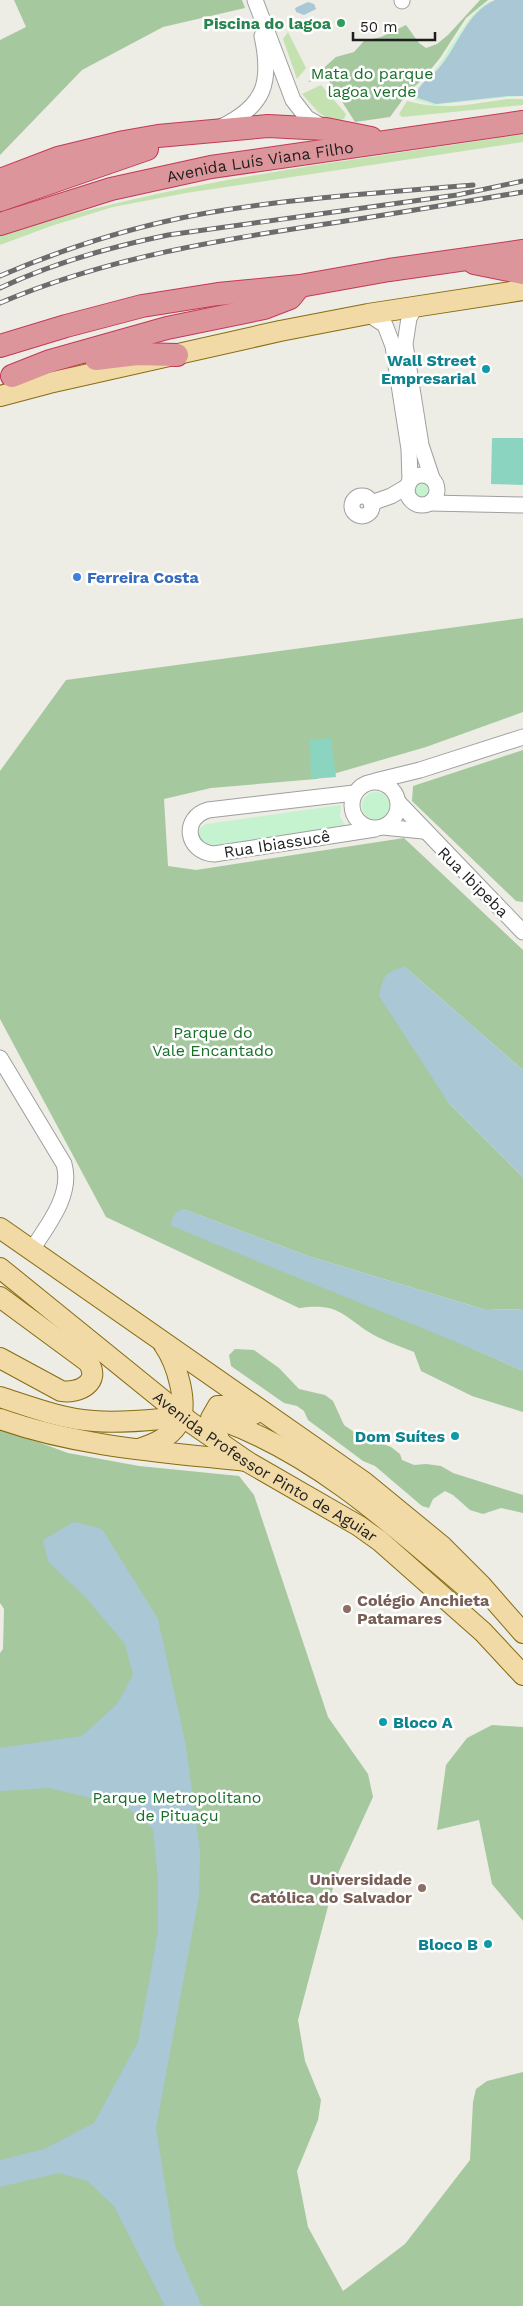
<svg xmlns="http://www.w3.org/2000/svg" width="523" height="2306" font-family="'Work Sans',sans-serif">
<style>
.grass{fill:#c3e2b0}
.forest{fill:#a5c89e}
.park{fill:#c6f3cf}
.pitch{fill:#8bd4c0}
.water{fill:#aac7d6}
.lines{fill:none;stroke-linecap:round;stroke-linejoin:round}
.minor-casing{stroke:#9f9f9f;stroke-width:17}
.major-casing{stroke:#866d11;stroke-width:22}
.highway-casing{stroke:#c53858;stroke-width:24}
.minor{stroke:#fff;stroke-width:15}
.major{stroke:#f1daa6;stroke-width:20}
.highway{stroke:#dc959a;stroke-width:22}
.rail-casing{stroke:#6c6c6c;stroke-width:5}
.rail{stroke:#fff;stroke-width:3;stroke-dasharray:9;stroke-linecap:butt}
.leisure-dot{fill:#2e9e5b;stroke:#fff;stroke-width:2}
.culture-dot{fill:#0f9aa8;stroke:#fff;stroke-width:2}
.shop-dot{fill:#3f7fe0;stroke:#fff;stroke-width:2}
.education-dot{fill:#8d6e63;stroke:#fff;stroke-width:2}
.labels{text-anchor:middle;dominant-baseline:central;stroke-width:5;stroke-linejoin:round;paint-order:stroke}
.leisure-label{font-size:16px;font-weight:bold;fill:#27864d;stroke:#fff;text-anchor:end}
.park-label{font-size:16px;fill:#186f2a;stroke:#fff}
.street-label{font-size:16px;fill:#1e1e1e;stroke:#fff}
.culture-label{font-size:16px;font-weight:bold;fill:#0d838f;stroke:#fff;text-anchor:end}
.shop-label{font-size:16px;font-weight:bold;fill:#366cbe;stroke:#fff;text-anchor:start}
.education-label{font-size:16px;font-weight:bold;fill:#785e54;stroke:#fff;text-anchor:start}
</style>
<rect width="100%" height="100%" fill="#edece5"/>
<!-- grass -->
<g class="grass">
<path d="M288,32l18,36 -9,11 -14,-40z"/>
<path d="M321,85l25,29 -2,5 -11,2 -14,-8 -17,-19z"/>
<path d="M507,99h16v6l-121,12 -3,-3 8,-13c35,10 65,3 100,-2z"/>
<path d="M523,134v8l-337,51 -73,14 -62,19 -51,19v-9c169,-56 348,-74 523,-102z"/>
</g>
<!-- forest -->
<g class="forest">
<path d="M14,0h228l3,8 -82,19 -81,43 -82,85v-115l26,-13z"/>
<path d="M480,0h8l-22,18 -26,40 -18,22 -13,11 -19,26 -35,5 -28,-44 -19,4 28,-25 18,-5 10,-11 17,-4 25,-12 13,18 7,5 11,-4 11,-9z"/>
<path d="M523,618v94l-97,35 -110,32 -105,9 -47,11 4,67 28,4 208,-32 119,112v120l-118,-103 43,135 75,75v132l-37,1 -175,-53 -128,-48 257,125 83,37v41l-51,-16 -51,-25 -7,-19c-15,-6 -33,-12 -47,-21 -27,-19 -32,-28 -68,-23l-193,-91 -106,-198v-248l66,-91z"/>
<path d="M523,750v152l-7,-1 -104,-100 1,-15z"/>
<path d="M235,1349l19,1 25,18 20,21 26,6 8,6 11,24 20,14 9,1 18,7 9,7 2,6 12,5 12,-1 15,2 12,7 70,22v18l-22,-5 -18,6 -13,-4 -17,-15 -8,-4 -12,8 -4,9 -7,-2 -47,-40 -12,-5 -55,-41 -4,-9 -7,-5 -13,-3 -53,-37 -2,-11z"/>
<path d="M0,1428l68,25 71,13 100,10 15,19 74,222 40,57 5,23 -38,83 -37,140 7,41 16,39 -3,20 -21,51 11,56 35,64 62,-47 65,-84 3,-58 3,-13 11,-8 36,-9v234h-523v-653l3,-4 1,-40 -4,-6z"/>
<path d="M492,1725l31,2v194l-31,-37 -13,-64 -42,10 9,-65 21,-27z"/>
</g>
<!-- park -->
<g class="park">
<path d="M495,0c-28,13 -37,45 -56,68 -6,7 -15,14 -22,21l106,8h-15l-74,8 -22,-6c4,-15 18,-21 26,-33 13,-17 35,-63 57,-66z"/>
<circle cx="422" cy="489" r="9"/>
<circle cx="376" cy="806" r="14"/>
<path d="M341,805l-1,11 6,11 -133,23c-11,-4 -15,-9 -14,-21l7,-5z"/>
</g>
<!-- pitch -->
<g class="pitch">
<path d="M492,438h31v47l-32,-1z"/>
<path d="M331,738l5,39 -25,2 -1,-39z"/>
</g>
<!-- water -->
<g class="water">
<path d="M495,0h28v96h-15l-72,8 -21,-7c3,-13 15,-19 24,-29 19,-22 27,-55 56,-68z"/>
<path d="M308,2l6,2 2,5 -12,6 -8,-3 -1,-4z"/>
<path d="M405,967l118,103v107l-75,-75 -69,-106c4,-20 6,-25 26,-29z"/>
<path d="M183,1209l128,48 175,53 37,-1v62c-117,-52 -236,-96 -353,-146l5,-12z"/>
<path d="M74,1522l28,7 56,90 28,127 14,106 -1,44 -43,232 19,118 27,60h-37l-51,-100 -27,-25 -28,-8 -59,14v-27l44,-11 50,-26 44,-81 20,-110v-52l-5,-51 -28,-23 -76,-18 -49,3v-43l82,-12 35,-32 16,-29 -8,-31 -37,-44 -40,-39 -5,-21z"/>
</g>
<g class="lines">
<!-- minor casing -->
<g class="minor-casing">
<g id="minor">
<path d="M255,0l38,100 14,18 16,9"/>
<path d="M402,0v1"/>
<path d="M221,127c44,-21 51,-45 41,-91"/>
<path d="M416,306l-7,12 -4,26 16,101 11,33"/>
<path d="M368,314l17,11 8,21 16,103 1,32"/>
<circle cx="422" cy="490" r="15"/>
<circle cx="362" cy="506" r="10"/>
<path d="M371,503l20,-7 17,-10"/>
<path d="M430,503l93,2"/>
<path d="M375,781l45,-11 103,-33"/>
<circle cx="375" cy="805" r="23"/>
<path d="M354,793l-146,17c-27,8 -22,42 6,44l161,-25"/>
<path d="M399,803l124,129"/>
<path d="M383,827l40,4"/>
<path d="M0,1058l64,106c9,31 -17,62 -33,87"/>
</g>
</g>
<!-- major casing -->
<g class="major-casing">
<g id="major">
<path d="M0,396l49,-13 231,-52 88,-17 155,-24"/>
<path d="M0,1228l364,254 78,64 39,39 42,48"/>
<path id="s1" d="M0,1268l190,154 58,40 111,64 21,15 103,91 40,43"/>
<path d="M0,1297l88,65c14,20 -9,32 -27,29l-61,-33"/>
<path d="M0,1397c31,10 62,22 94,24 23,2 45,0 67,-2"/>
<path d="M0,1419c79,28 163,33 246,42"/>
<path d="M226,1422c93,35 168,104 243,168"/>
<path d="M220,1442l-9,-24 7,-12h12l24,8"/>
<path d="M139,1449c15,-5 30,-11 39,-25 12,-19 -2,-62 -14,-79"/>
</g>
</g>
<!-- highway casing -->
<g class="highway-casing">
<g id="highway">
<path d="M0,180l58,-22 66,-16 34,-6 110,-10 58,3 45,9"/>
<path d="M0,200l147,-51"/>
<path id="s2" d="M0,224l111,-35 100,-22 312,-45"/>
<path d="M474,263l49,10"/>
<path d="M0,346l66,-20 76,-20 76,-12 82,-8 89,-16 134,-19"/>
<path d="M96,359l41,-5 40,1"/>
<path d="M12,376l38,-15 117,-33 97,-20 26,-10 9,-11"/>
</g>
</g>
<!-- minor -->
<use href="#minor" class="minor"/>
<!-- major -->
<use href="#major" class="major"/>
<!-- highway -->
<use href="#highway" class="highway"/>
<!-- rail casing -->
<g class="rail-casing">
<g id="rail">
<path d="M0,276c72,-31 147,-54 225,-66 82,-13 166,-18 248,-25"/>
<path d="M0,288c53,-25 110,-41 168,-53l289,-40 66,-14"/>
<path d="M0,303c108,-46 224,-64 339,-81 61,-9 123,-20 184,-30"/>
</g>
</g>
<!-- rail -->
<use href="#rail" class="rail"/>
</g>
<!-- markers -->
<circle class="leisure-dot" cx="341" cy="23" r="5"/>
<g class="culture-dot">
<circle cx="486" cy="369" r="5"/>
<circle cx="455" cy="1436" r="5"/>
<circle cx="383" cy="1722" r="5"/>
<circle cx="488" cy="1944" r="5"/>
</g>
<circle class="shop-dot" cx="77" cy="577" r="5"/>
<g class="education-dot">
<circle cx="347" cy="1609" r="5"/>
<circle cx="422" cy="1888" r="5"/>
</g>
<g class="labels">
<!-- leisure labels -->
<g class="leisure-label">
<text x="331" y="23">Piscina do lagoa</text>
</g>
<!-- park labels -->
<g class="park-label">
<text x="372" y="73">Mata do parque<tspan x="372" dy="18">lagoa verde</tspan></text>
<text x="213" y="1032">Parque do<tspan x="213" dy="18">Vale Encantado</tspan></text>
<text x="177" y="1797">Parque Metropolitano<tspan x="177" dy="18">de Pituaçu</tspan></text>
</g>
<!-- street labels -->
<g class="street-label">
<text stroke="none"><textPath href="#s2" startOffset="268">Avenida Luís Viana Filho</textPath></text>
<text transform="translate(277 844) rotate(-9)">Rua Ibiassucê</text>
<text transform="translate(473 882) rotate(45)">Rua Ibipeba</text>
<text stroke="none"><textPath href="#s1" startOffset="332">Avenida Professor Pinto de Aguiar</textPath></text>
</g>
<!-- culture labels -->
<g class="culture-label">
<text x="476" y="360">Wall Street<tspan x="476" dy="18">Empresarial</tspan></text>
<text x="445" y="1436">Dom Suítes</text>
<text x="393" y="1722" text-anchor="start">Bloco A</text>
<text x="478" y="1944">Bloco B</text>
</g>
<!-- shop labels -->
<g class="shop-label">
<text x="87" y="577">Ferreira Costa</text>
</g>
<!-- education labels -->
<g class="education-label">
<text x="357" y="1600">Colégio Anchieta<tspan x="357" dy="18">Patamares</tspan></text>
<text x="412" y="1879" text-anchor="end">Universidade<tspan x="412" dy="18">Católica do Salvador</tspan></text>
</g>
</g>
<!-- scale -->
<path d="M353 32v8h82v-8" fill="none" stroke="#1e1e1e" stroke-width="2.5"/>
<text x="360" y="32" font-size="15" fill="#1e1e1e" stroke="#ffffff" stroke-width="4" paint-order="stroke">50 m</text>
</svg>
